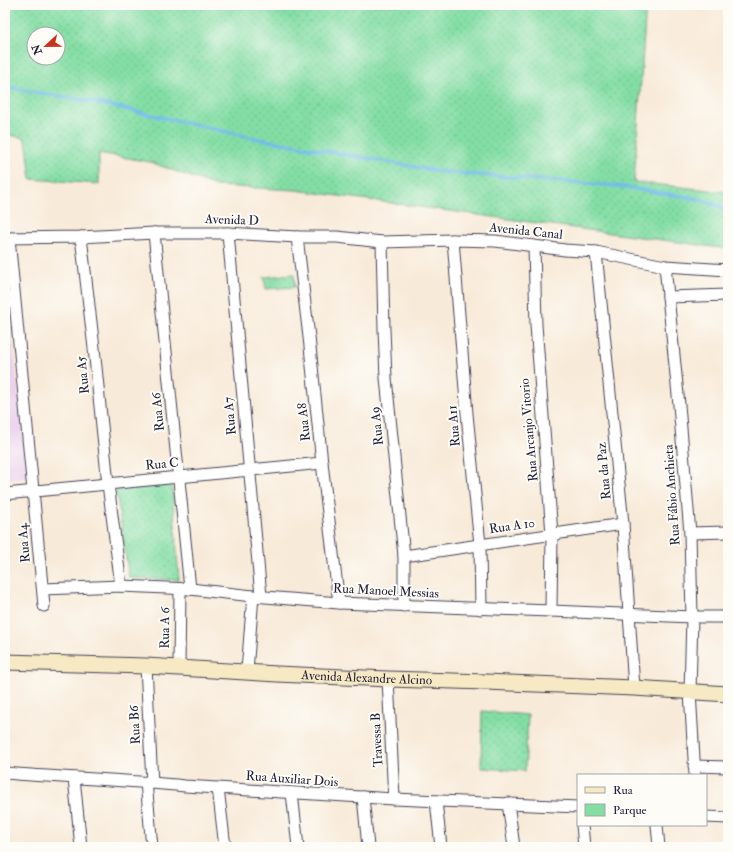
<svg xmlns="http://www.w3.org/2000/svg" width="733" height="852" font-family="'IM FELL Double Pica',serif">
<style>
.built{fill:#ebd1ec}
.green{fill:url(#green-dots);stroke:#528070;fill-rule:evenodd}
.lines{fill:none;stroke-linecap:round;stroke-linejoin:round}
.stream{stroke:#72bceb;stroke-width:3.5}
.street-casing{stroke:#424053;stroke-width:13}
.secondary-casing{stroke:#424053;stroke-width:17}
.street{stroke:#fff;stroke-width:11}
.secondary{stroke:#f7e9c3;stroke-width:15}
.labels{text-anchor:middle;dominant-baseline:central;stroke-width:4;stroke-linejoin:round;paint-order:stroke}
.street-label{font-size:13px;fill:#22223b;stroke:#fdfcf7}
</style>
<defs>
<pattern id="green-dots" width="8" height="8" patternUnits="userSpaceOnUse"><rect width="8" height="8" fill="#83dea4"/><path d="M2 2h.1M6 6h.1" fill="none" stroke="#71be8e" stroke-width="1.8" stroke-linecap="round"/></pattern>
</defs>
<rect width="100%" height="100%" fill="#fdfcf7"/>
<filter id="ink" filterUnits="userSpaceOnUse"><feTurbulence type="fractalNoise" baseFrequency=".025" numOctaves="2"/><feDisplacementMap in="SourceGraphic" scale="8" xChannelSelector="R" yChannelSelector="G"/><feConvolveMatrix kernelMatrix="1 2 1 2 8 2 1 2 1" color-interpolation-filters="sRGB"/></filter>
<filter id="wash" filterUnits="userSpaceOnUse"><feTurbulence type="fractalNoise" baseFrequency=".012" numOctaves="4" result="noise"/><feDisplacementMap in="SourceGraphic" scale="16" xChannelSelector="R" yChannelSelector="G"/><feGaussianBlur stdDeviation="0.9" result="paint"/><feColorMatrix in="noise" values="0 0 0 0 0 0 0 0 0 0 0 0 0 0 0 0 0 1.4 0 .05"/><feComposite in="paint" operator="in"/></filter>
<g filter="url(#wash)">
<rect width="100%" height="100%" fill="#f8ead8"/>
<!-- built -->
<path class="built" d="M5,272l23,205 -23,3z"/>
<!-- green -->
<g class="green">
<path d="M5,5h633l8,1 -12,176 94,10v57l-433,-59 -79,-4 -66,-24 -51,-9v31l-68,-5 -4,-32 -3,-9 -19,-4zM34,34h24v24h-24z"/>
<path d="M294,274l1,13 -29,2 -2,-12z"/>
<path d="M172,485l7,95 -50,-2 -13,-88z"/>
<path d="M482,711l46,4 -3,56 -44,-3z"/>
</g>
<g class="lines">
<!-- stream -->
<path class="stream" d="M5,87l89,15 160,36 189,34 174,14 82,13 29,11"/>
</g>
</g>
<g filter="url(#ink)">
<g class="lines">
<!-- street casing -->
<g class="street-casing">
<g id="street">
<path d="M154,233l36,356"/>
<path d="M228,233l33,363"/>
<path d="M81,237l13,111 14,136 13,102"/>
<path d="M297,237l12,100 13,126 17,140"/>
<path d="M5,238l76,-1 73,-4h74l69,4h40l45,5 71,-2 42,1 70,9 31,2 69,14 63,4"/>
<path d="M9,238l35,368"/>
<path d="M453,240l14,174 13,131 1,64"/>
<path d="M382,242l2,87 2,49 18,178v50"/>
<path d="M534,246l2,79 16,209 -1,77"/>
<path d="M596,252l27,272 11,164"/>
<path d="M665,266l14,139 11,128 2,84 -2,75 5,83"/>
<path d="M668,297l60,-2"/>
<path d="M5,494l317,-31"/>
<path d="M690,533l38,-1"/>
<path d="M404,556l219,-32"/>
<path d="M43,589l78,-3 69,3 63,7 86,7 212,8 141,6h36"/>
<path d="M146,666l6,117"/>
<path d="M179,667l1,-78"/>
<path d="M247,671l6,-75"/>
<path d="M388,679l6,120"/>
<path d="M694,766l34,1"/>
<path d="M5,773c60,5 120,7 180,13l209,13 184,8"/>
<path d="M74,778l7,69"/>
<path d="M146,782l6,65"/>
<path d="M218,788l7,59"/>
<path d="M292,793l6,54"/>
<path d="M363,797l5,50"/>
<path d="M436,801l5,46"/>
<path d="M508,803l6,44"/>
<path d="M706,817l22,1"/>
<path d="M582,825l2,22"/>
<path d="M657,825l2,22"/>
</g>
</g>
<!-- secondary casing -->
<g class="secondary-casing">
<g id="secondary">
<path id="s1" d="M5,662l141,4 131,8 111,5 98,3 148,6 94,6"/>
</g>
</g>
<!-- street -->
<use href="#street" class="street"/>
<!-- secondary -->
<use href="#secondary" class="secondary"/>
</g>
</g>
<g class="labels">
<!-- street labels -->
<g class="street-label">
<text transform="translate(232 220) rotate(2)">Avenida D</text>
<text transform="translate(526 231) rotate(6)">Avenida Canal</text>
<text transform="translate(83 375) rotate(-96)">Rua A5</text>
<text transform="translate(158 412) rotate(-96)">Rua A6</text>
<text transform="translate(230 416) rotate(-95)">Rua A7</text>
<text transform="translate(304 422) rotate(-96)">Rua A8</text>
<text transform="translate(377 426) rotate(-96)">Rua A9</text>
<text transform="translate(454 426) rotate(-95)">Rua A11</text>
<text transform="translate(529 430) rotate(-95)">Rua Arcanjo Vitorio</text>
<text transform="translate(162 464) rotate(-5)">Rua C</text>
<text transform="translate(604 471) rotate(-95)">Rua da Paz</text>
<text transform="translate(672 495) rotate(-94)">Rua Fábio Anchieta</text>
<text transform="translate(512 526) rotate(-8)">Rua A 10</text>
<text transform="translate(24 543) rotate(-95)">Rua A4</text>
<text transform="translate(386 591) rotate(3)">Rua Manoel Messias</text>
<text transform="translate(165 628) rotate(-89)">Rua A 6</text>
<text stroke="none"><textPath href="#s1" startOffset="362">Avenida Alexandre Alcino</textPath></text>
<text transform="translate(135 725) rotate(-93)">Rua B6</text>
<text transform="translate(377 740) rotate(-93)">Travessa B</text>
<text transform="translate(292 779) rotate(4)">Rua Auxiliar Dois</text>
</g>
</g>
<!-- margin -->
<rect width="733" height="852" fill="none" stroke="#fdfcf7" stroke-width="20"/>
<!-- legend -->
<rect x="577" y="774" width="130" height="52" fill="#fdfcf7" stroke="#a5a5ac"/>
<rect x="585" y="787" width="20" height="6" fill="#f7e9c3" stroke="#a5a5ac"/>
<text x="613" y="794" font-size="12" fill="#22223b">Rua</text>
<rect x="585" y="804" width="20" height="12" fill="#83dea4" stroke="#a5a5ac"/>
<text x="613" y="814" font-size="12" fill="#22223b">Parque</text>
<!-- north arrow -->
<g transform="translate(46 46) rotate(248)"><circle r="19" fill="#fdfcf7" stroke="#a5a5ac"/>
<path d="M0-3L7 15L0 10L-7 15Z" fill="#c8321e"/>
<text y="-6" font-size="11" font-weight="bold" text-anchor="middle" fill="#22223b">N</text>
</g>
</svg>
